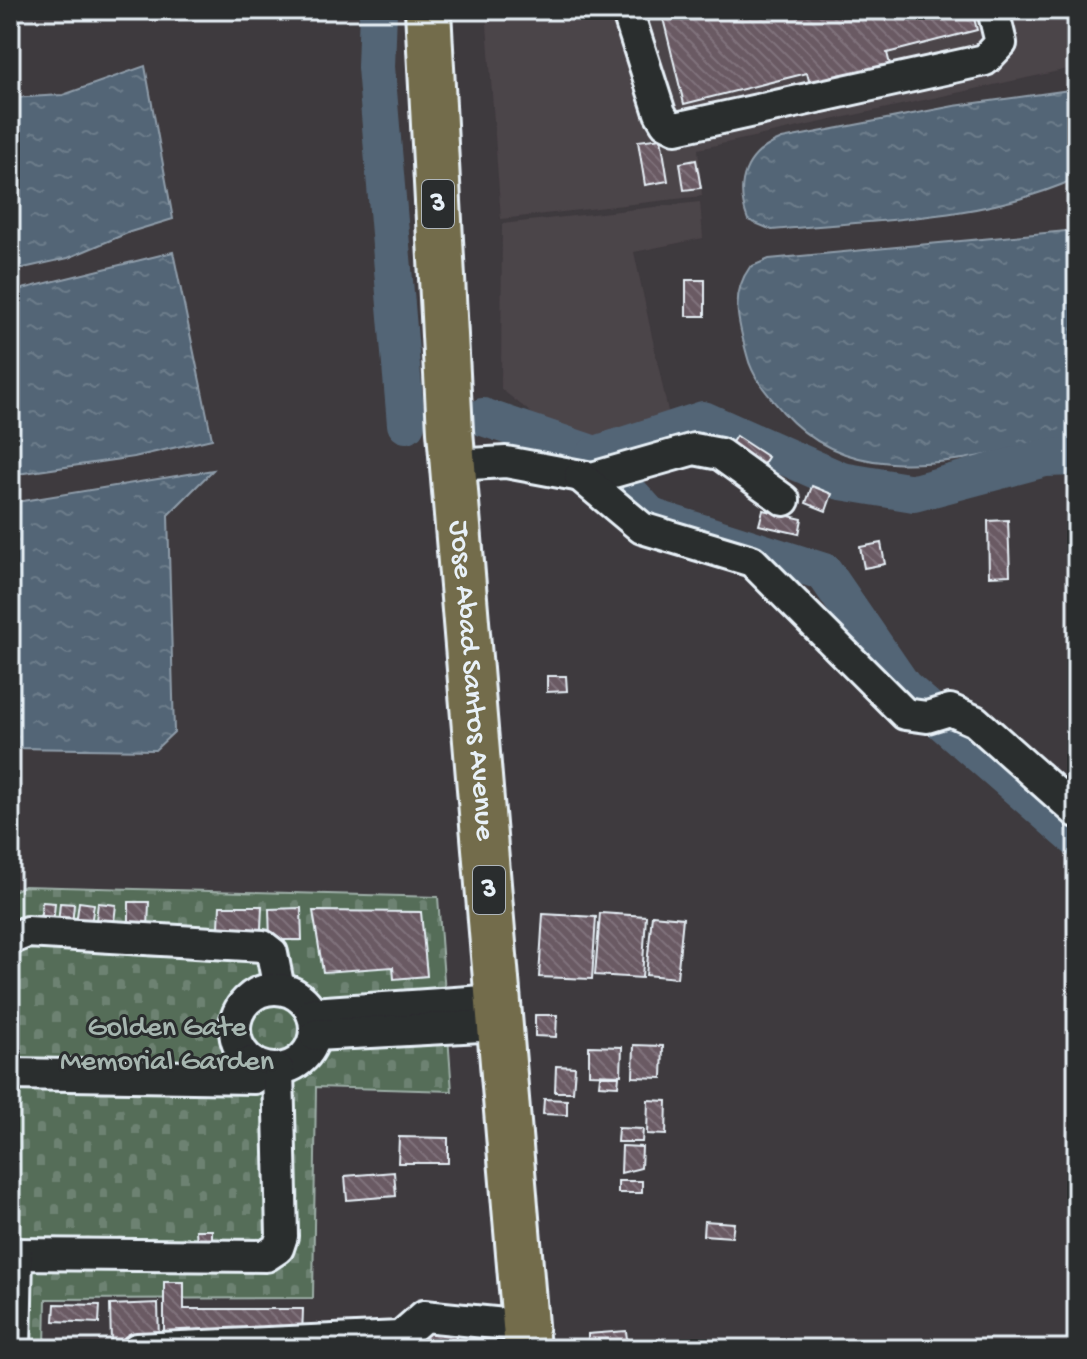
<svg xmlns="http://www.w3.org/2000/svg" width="1087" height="1359" font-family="'Gochi Hand',sans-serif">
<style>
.built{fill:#4c4449}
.cemetery{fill:url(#cemetery-stones);stroke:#9eafa8;stroke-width:2}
.water{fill:url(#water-ripples);stroke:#8f9daa;stroke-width:2}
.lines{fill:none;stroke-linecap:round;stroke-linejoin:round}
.river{stroke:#536576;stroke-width:38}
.building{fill:url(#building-back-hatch);stroke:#e8f1f8;stroke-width:2}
.minor-casing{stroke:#e8f1f8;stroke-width:36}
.highway-casing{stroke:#e8f1f8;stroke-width:50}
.minor{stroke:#2a2d2e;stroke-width:30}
.highway{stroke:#736c4b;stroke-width:44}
.labels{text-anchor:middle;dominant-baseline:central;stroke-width:6;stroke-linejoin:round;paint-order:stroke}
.shield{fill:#2a2d2e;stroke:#afb6bb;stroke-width:2}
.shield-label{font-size:28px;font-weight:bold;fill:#e8f1f8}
.street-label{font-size:30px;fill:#e8f1f8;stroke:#2a2d2e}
.park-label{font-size:30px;fill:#a6b6b0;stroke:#2a2d2e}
</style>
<defs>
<pattern id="cemetery-stones" width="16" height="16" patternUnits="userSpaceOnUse" patternTransform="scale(2)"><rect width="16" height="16" fill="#556d59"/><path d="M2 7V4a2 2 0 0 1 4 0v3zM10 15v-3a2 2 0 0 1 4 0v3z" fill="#6d8272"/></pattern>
<pattern id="water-ripples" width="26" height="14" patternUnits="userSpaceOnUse" patternTransform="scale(2)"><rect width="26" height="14" fill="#536576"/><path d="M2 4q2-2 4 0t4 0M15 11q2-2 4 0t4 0" fill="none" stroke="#6c7c8a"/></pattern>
<pattern id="building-back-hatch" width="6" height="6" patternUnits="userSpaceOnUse" patternTransform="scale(2)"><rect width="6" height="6" fill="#6b5a64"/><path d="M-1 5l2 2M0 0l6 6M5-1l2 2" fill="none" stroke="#80727b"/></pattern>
</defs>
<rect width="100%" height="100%" fill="#3e3a3e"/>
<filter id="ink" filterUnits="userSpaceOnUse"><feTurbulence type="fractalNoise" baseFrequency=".0125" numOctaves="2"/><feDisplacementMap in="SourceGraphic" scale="16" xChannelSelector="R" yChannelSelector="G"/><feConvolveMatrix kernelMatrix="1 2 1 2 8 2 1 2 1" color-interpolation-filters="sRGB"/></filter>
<g filter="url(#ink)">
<!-- built -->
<g class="built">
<path d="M486,10h591v57l-379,82 4,47 -201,23z"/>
<path d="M700,202l3,36 -69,14 36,169 -69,18 -38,-1 -62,-49 1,-165z"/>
</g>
<!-- cemetery -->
<path class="cemetery" d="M24,886l414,11 14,194 -136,-4 -3,211 -267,1 -1,50h-35v-457z"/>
<!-- water -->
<g class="water">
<path d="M145,66l28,153 -43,13 -62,26 -58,13v-173l53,-3z"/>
<path d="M1077,89v89c-93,43 -204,42 -305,52l-24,-10c-14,-37 -3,-67 34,-81l172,-33z"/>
<path d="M1077,230v209c-100,13 -217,61 -295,-28 -14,-16 -30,-34 -35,-56 -8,-31 -18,-59 3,-88l19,-8z"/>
<path d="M173,252l39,187 -78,18 -124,18v-183z"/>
<path d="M213,470l-45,45 6,217 -19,18 -145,-2v-245z"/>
</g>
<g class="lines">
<!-- river -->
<g class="river">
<path d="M378,10l-2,57 30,357"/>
<path d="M483,417l112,38 56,62 173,55 79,115 174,152"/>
<path d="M595,455l108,-35 138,61 73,12 131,-35 32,-1"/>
</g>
</g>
<!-- building -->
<g class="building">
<path d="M661,10h311l5,20 -90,23 4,15 -80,20 -4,-15 -123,31z"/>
<path d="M661,138l7,43 -23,4 -7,-44z"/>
<path d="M696,160l5,28 -17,2 -4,-27z"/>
<rect x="686" y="280" width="19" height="36"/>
<path d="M736,436l32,21 -11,17 -32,-21z"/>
<path d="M812,486l20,8 -6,17 -20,-8z"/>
<path d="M763,510l39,9 -3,15 -40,-9z"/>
<path d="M1008,520l2,55 -21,1 -1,-55z"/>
<path d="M881,543l4,21 -21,4 -4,-21z"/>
<path d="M547,676h19l1,15 -20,1z"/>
<path d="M42,902l13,1 -2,22 -13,-2z"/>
<path d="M79,902l15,2 -3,21 -15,-1z"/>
<path d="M129,902h20l-1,27h-19z"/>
<path d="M60,903l14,1 -2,22 -14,-1z"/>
<path d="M98,903l18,2 -3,26 -18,-2z"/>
<path d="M220,906h42l-1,23h-42z"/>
<path d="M301,908l1,32h-32l-1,-31z"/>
<path d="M313,911l108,1 6,64 -33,3 -1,-12 -70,5z"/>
<path d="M600,913l46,3 -4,62 -47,-3z"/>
<path d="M543,914l53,3 -4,62 -53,-2z"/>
<path d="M652,915l31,3 -6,60 -31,-3z"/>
<path d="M535,1015h22l-1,22 -21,-1z"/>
<path d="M14,1030l1,25h-5v-24z"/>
<path d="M634,1045l29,1 -1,32 -29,-1z"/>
<path d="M589,1046l33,1 -1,28 -32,-1z"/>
<path d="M185,1055h22v14h-21z"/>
<path d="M556,1066l19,1 -2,25h-18z"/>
<path d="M600,1076h19l-1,10 -19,-1z"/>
<path d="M544,1099l23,1v15l-24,-1z"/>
<path d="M648,1100l19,1 -1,34 -19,-1z"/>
<path d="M618,1128l25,1 -1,13h-25z"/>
<path d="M399,1137l49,1v25h-50z"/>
<path d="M622,1146l20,1 -1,21 -20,5z"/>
<path d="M394,1172l2,24 -49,4 -2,-24z"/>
<rect x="618" y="1181" width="24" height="12"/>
<path d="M704,1221l30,2 -2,14 -29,-2z"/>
<path d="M196,1230h16v13h-15z"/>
<path d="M164,1282h20v27h119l-1,28h-138z"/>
<path d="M158,1303l1,38 -48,2 -1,-38z"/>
<path d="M55,1304l45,1 -1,18 -45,-2z"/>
<path d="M417,1331l39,4 -1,14h-39z"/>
<path d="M626,1331l2,16 -40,2v-15z"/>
</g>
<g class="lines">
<!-- minor casing -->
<g class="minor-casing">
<g id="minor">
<path d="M627,10l33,103 6,10 10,5 309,-68 16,-17 -8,-33"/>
<path d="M453,465l53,-3 86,16 102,-29 26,5 64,46"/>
<path d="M580,476l62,52 110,33 153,153 22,3 23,-7 25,11 102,91"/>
<path d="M10,939l17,-7 236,14 9,7 7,36"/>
<circle cx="275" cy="1029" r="40"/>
<path d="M312,1013l186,-13"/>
<path d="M315,1035l185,-10"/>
<path d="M10,1074l244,4 -2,-16"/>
<path d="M10,1254l256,2 12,-8 4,-12 -4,-167"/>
<path d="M15,1349l2,-95"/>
<path d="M137,1349l263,-12 24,-21 102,10"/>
</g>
</g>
<!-- highway casing -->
<g class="highway-casing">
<g id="highway">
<path id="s1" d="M428,10l22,421 77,918"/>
</g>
</g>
<!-- minor -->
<use href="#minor" class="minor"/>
<!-- highway -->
<use href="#highway" class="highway"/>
</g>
</g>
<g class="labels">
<!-- shield labels -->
<g class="shield">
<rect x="422" y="180" width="32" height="48" rx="6"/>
<rect x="473" y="866" width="32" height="48" rx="6"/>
</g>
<g class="shield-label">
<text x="438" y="204">3</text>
<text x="489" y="890">3</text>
</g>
<!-- street labels -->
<g class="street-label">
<text stroke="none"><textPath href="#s1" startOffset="672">Jose Abad Santos Avenue</textPath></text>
</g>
<!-- park labels -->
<g class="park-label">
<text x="167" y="1029">Golden Gate<tspan x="167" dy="34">Memorial Garden</tspan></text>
</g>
</g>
<!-- margin -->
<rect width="1087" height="1359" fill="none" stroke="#2a2d2e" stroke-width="40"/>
<rect x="20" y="20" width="1047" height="1319" fill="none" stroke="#e8f1f8" stroke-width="3" filter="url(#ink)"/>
</svg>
